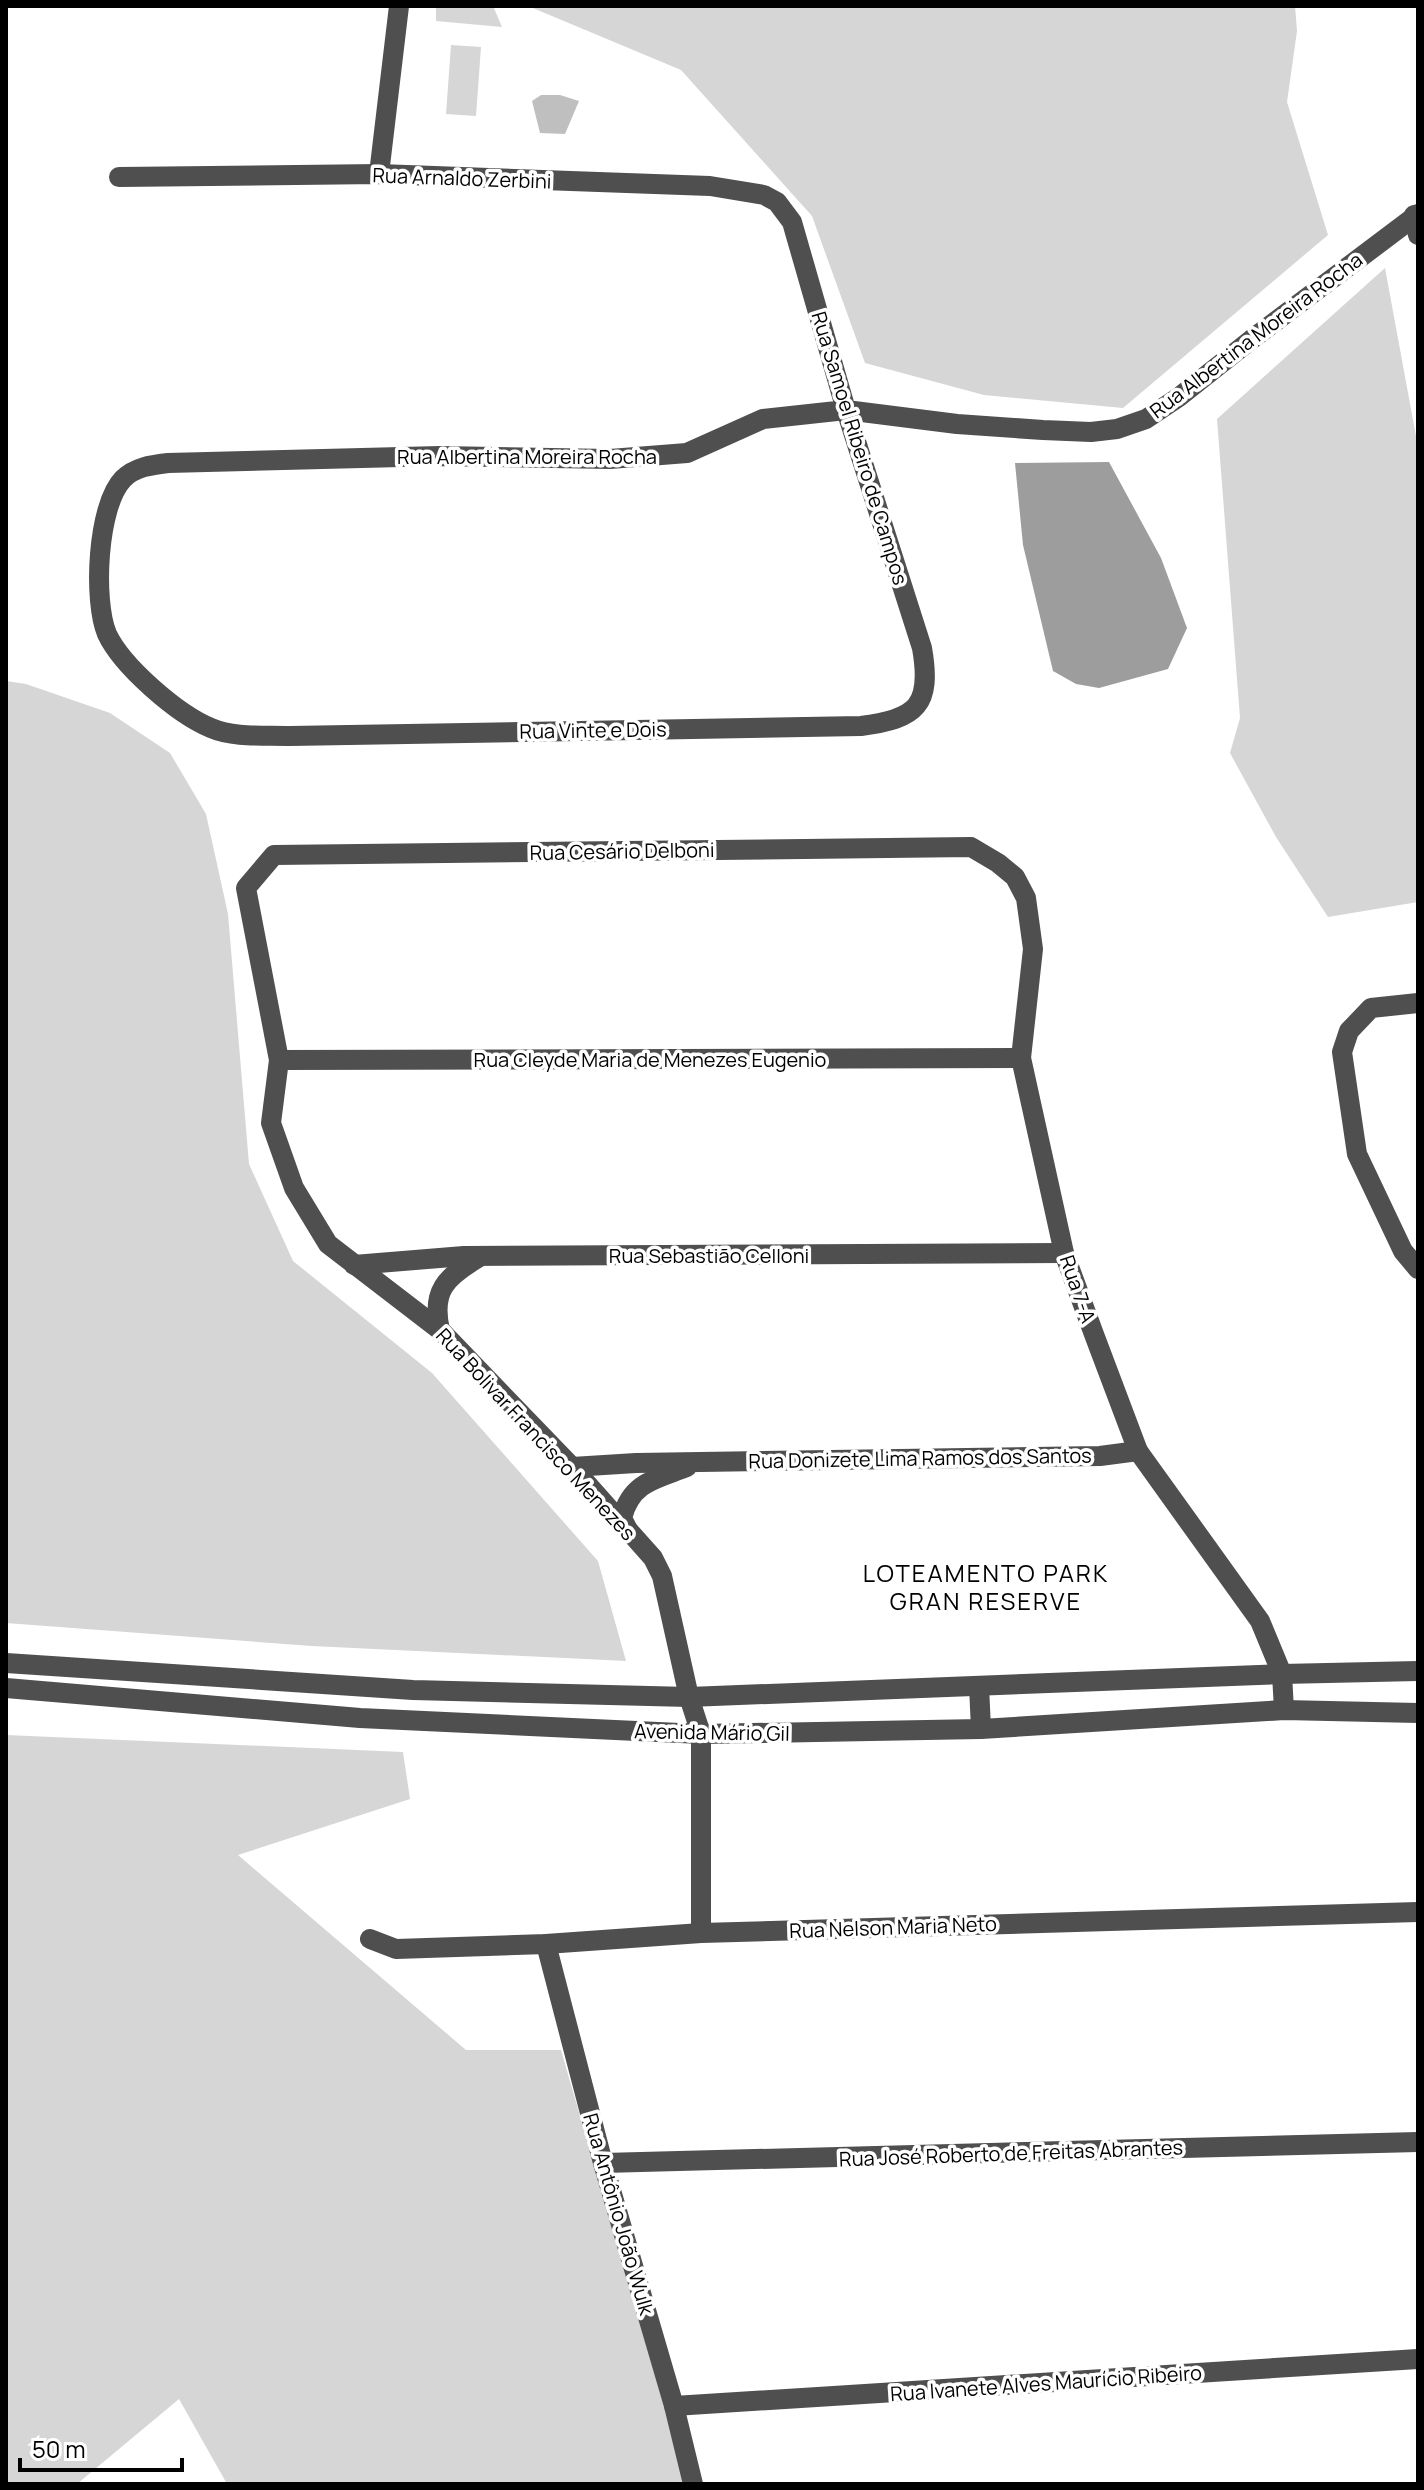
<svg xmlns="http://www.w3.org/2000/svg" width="1424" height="2490" font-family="Manrope,sans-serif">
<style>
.green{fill:#d6d6d6}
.water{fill:#9d9d9d}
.building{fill:#bfbfbf}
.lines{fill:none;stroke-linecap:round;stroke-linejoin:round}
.minor{stroke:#4f4f4f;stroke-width:20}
.labels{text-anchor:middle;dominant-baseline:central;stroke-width:7;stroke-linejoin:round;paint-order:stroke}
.street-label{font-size:20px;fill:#000;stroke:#fff}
.quarter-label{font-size:24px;letter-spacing:2px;fill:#000;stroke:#fff}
</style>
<rect width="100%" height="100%" fill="#fff"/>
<!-- green -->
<g class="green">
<path d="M436,6h57l9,21 -66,-6z"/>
<path d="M528,6h767l2,25 -10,71 41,133 -205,173 -139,-13 -119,-32 -53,-147 -131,-146z"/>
<path d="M451,45l30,2 -5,69 -30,-2z"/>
<path d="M1385,268l33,179v455l-90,15 -52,-80 -46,-84 10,-35 -23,-299z"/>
<path d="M6,681l20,3 84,29 60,40 36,61 22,100 21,250 44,97 139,112 166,188 28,100 -314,-15 -306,-23z"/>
<path d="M6,1735l397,17 7,47 -172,56 228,195h95l125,434h-459l-48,-85 -102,85h-71z"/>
</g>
<!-- water -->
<path class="water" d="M1109,462l52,96 26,70 -19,41 -69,19 -23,-4 -23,-13 -30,-126 -8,-82z"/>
<!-- building -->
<path class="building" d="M541,95h19l19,6 -14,33 -25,-1 -8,-32z"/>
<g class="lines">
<!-- minor -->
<g class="minor">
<path d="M379,174l20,-168"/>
<path d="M119,177l260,-3 331,12 54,9 13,7 15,20 54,188 76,238c10,57 -5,71 -61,78l-571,10c-26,-1 -56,2 -79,-8 -34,-14 -89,-62 -104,-94 -14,-33 -10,-128 16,-155 12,-12 28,-14 45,-16l272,-7 170,3 77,-6 76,-34 83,-9 111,14 86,6 48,2 26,-3 29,-10 33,-22 73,-58 166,-125"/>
<path d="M1414,215l4,20"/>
<path d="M1418,1003l-47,5 -22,23 -7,21 15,102 46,97 15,18"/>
<path d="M279,1060l742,-2"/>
<path d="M354,1265l110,-9 600,-3"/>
<path d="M440,1330c-9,-39 6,-53 38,-72"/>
<path d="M572,1467l64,-4 464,-7 38,-5"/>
<path d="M629,1532l-7,-14c9,-36 34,-39 65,-51"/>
<path d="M6,1663l407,27 276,7 593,-23 136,-3"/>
<path d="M979,1686l2,43"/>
<path d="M6,1688l354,30 341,16 280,-5 303,-19 134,3"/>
<path d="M701,1933v-199l-12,-37 -27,-121 -9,-18 -81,-91 -132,-137 -112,-86 -34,-56 -23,-65 8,-63 -33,-172 28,-33 697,-8 27,16 17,14 11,21 7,51 -12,109 43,195 31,84 43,114 122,170 22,53 2,36"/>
<path d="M370,1939l26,10 150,-5 155,-11 717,-21"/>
<path d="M546,1944l57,219 71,243 19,78"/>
<path d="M603,2163l815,-21"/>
<path d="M674,2406l744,-47"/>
</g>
</g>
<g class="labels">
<!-- street labels -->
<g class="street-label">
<text transform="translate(462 178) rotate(2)">Rua Arnaldo Zerbini</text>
<text transform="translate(1256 335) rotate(-37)">Rua Albertina Moreira Rocha</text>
<text transform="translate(860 448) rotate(73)">Rua Samoel Ribeiro de Campos</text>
<text x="527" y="456">Rua Albertina Moreira Rocha</text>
<text transform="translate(593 730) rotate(-1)">Rua Vinte e Dois</text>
<text transform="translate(622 851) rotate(-1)">Rua Cesário Delboni</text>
<text x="650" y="1059">Rua Cleyde Maria de Menezes Eugenio</text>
<text x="709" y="1255">Rua Sebastião Celloni</text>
<text transform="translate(1078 1289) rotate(71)">Rua 7-A</text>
<text transform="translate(536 1434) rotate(47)">Rua Bolivar Francisco Menezes</text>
<text transform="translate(920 1458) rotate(-1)">Rua Donizete Lima Ramos dos Santos</text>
<text transform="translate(712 1732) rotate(1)">Avenida Mário Gil</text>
<text transform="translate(893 1927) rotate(-2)">Rua Nelson Maria Neto</text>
<text transform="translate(1011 2153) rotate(-2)">Rua José Roberto de Freitas Abrantes</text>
<text transform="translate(619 2214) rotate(74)">Rua Antônio João Wulk</text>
<text transform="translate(1046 2383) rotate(-4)">Rua lvanete Alves Maurício Ribeiro</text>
</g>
<!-- quarter labels -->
<g class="quarter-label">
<text x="986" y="1572">LOTEAMENTO PARK<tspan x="986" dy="28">GRAN RESERVE</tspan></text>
</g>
</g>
<!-- border -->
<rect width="1424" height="2490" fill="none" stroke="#000000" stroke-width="16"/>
<!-- scale -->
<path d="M20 2458v12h162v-12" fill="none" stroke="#000000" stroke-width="4"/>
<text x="32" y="2458" font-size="24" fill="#000000" stroke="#ffffff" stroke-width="6" paint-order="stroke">50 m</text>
</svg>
